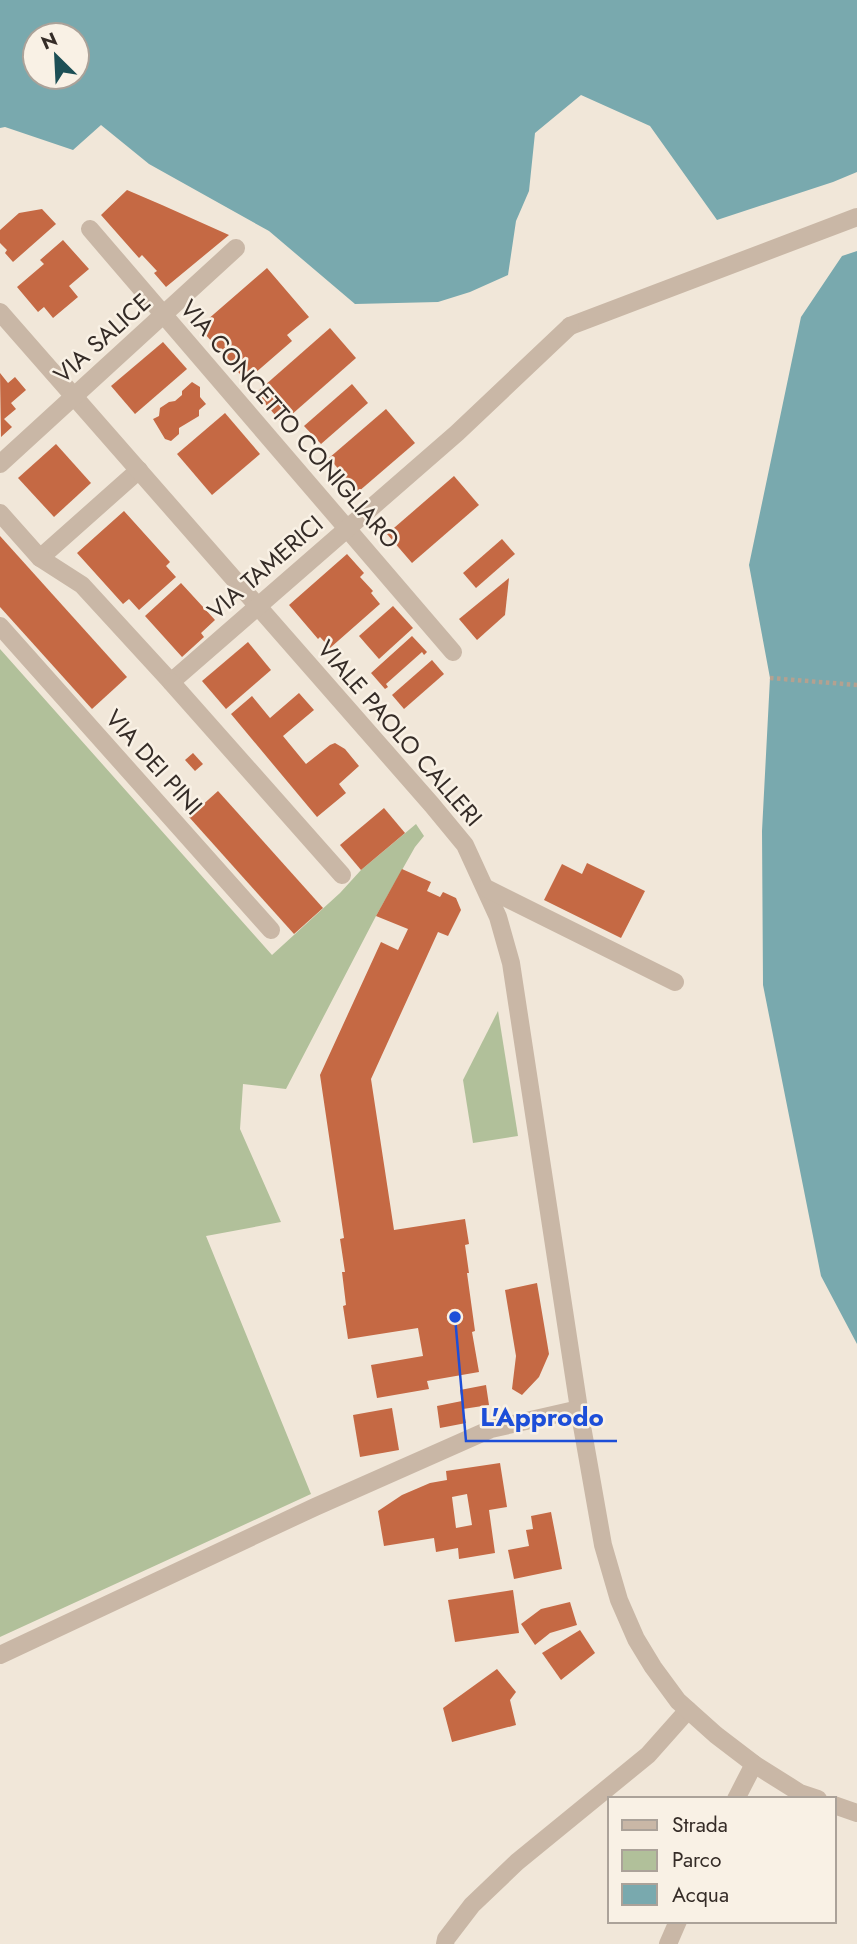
<svg xmlns="http://www.w3.org/2000/svg" width="857" height="1944" font-family="Jost,sans-serif">
<style>
.green{fill:#b1c09a}
.water{fill:#79a9ae;fill-rule:evenodd}
.building{fill:#c56944;fill-rule:evenodd}
.lines{fill:none;stroke-linecap:round;stroke-linejoin:round}
.path{stroke:#b4a190;stroke-width:4.5;stroke-dasharray:3.5 3.5;stroke-linecap:butt}
.service{stroke:#c9b7a6;stroke-width:18}
.minor{stroke:#c9b7a6;stroke-width:18}
.tertiary{stroke:#c9b7a6;stroke-width:18}
.labels{text-anchor:middle;dominant-baseline:central;stroke-width:5;stroke-linejoin:round;paint-order:stroke}
.street-label{font-size:24px;fill:#352c27;stroke:#f9f1e5}
.leader{fill:none;stroke:#1d4ed8;stroke-width:2.5}
.callout-dot{fill:#1d4ed8;stroke:#f9f1e5;stroke-width:2.5}
.callout-label{font-size:26px;text-anchor:middle;font-weight:bold;fill:#1d4ed8;stroke:#f9f1e5;stroke-width:5;stroke-linejoin:round;paint-order:stroke}
</style>
<rect width="100%" height="100%" fill="#f1e7d9"/>
<!-- green -->
<g class="green">
<path d="M0,649l272,306 68,-62 21,-23 55,-46 8,12 -9,11 -39,69 -90,173 -43,-5 -3,45 41,93 -75,14 105,258 -311,143z"/>
<path d="M498,1011l20,125 -45,7 -10,-63z"/>
</g>
<!-- water -->
<g class="water">
<path d="M0,0h857v172l-24,10 -116,38 -67,-94 -69,-31 -46,38 -6,58 -13,30 -8,54 -38,17 -32,10 -83,2 -86,-73 -120,-67 -48,-39 -28,25 -68,-23 -5,1zM35,35h42v42h-42z"/>
<path d="M857,251v1093l-36,-68 -58,-291 -1,-154 8,-153 -21,-113 52,-248 41,-61z"/>
</g>
<!-- building -->
<g class="building">
<path d="M127,190l35,15 67,30 -63,52 -12,-14 3,-2 -15,-16 -3,3 -38,-43z"/>
<path d="M42,209l14,15 -43,38 -8,-9 2,-3 -7,-7v-13l19,-17z"/>
<path d="M63,240l26,29 -20,17 9,11 -25,21 -9,-11 -6,5 -21,-25 27,-23 -4,-4z"/>
<path d="M267,268l42,49 -22,18 5,6 -46,40 -47,-54z"/>
<path d="M330,328l26,30 -74,65 -26,-30z"/>
<path d="M163,342l24,27 -52,45 -24,-28z"/>
<path d="M0,373l8,10 7,-6 11,13 -15,13 5,6 -12,10 8,8 -11,10z"/>
<path d="M192,382l8,5v10l6,7 -7,6v6l-20,12v6l-8,7 -6,-2 -12,-20 6,-3 1,-8 9,-6 6,-1 7,-6v-4z"/>
<path d="M352,384l16,19 -47,41 -17,-18z"/>
<path d="M386,409l29,34 -57,49 -29,-34z"/>
<path d="M225,413l35,41 -48,41 -35,-41z"/>
<path d="M56,444l35,39 -37,34 -36,-39z"/>
<path d="M454,476l25,29 -67,58 -25,-29z"/>
<path d="M124,511l46,51 -4,4 10,11 -37,33 -10,-11 -6,5 -46,-51z"/>
<path d="M0,536l127,141 -35,32 -92,-102z"/>
<path d="M502,539l13,15 -39,34 -13,-15z"/>
<path d="M347,554l17,19 -4,4 13,14 -2,2 9,11 -50,44 -10,-11 -2,2 -29,-34z"/>
<path d="M509,578l-4,37 -28,25 -18,-21z"/>
<path d="M181,583l34,37 -14,13 3,4 -22,20 -37,-41z"/>
<path d="M393,606l20,22 -34,31 -20,-23z"/>
<path d="M412,636l15,16 -3,3 -2,-3 -36,32 2,3 -3,2 -14,-16z"/>
<path d="M248,642l23,28 -45,39 -24,-28z"/>
<path d="M432,660l12,14 -40,35 -12,-14z"/>
<path d="M299,693l15,17 -31,26 23,28 24,-19 5,-2 10,6 14,17 -20,18 7,9 -29,24 -86,-103 21,-18 18,22z"/>
<path d="M193,753l10,11 -8,7 -10,-11z"/>
<path d="M218,791l105,117 -29,26 -105,-117z"/>
<path d="M384,808l21,25 -44,37 -21,-25z"/>
<path d="M587,863l58,28 -24,47 -77,-38 18,-36 20,10z"/>
<path d="M402,869l29,13 -4,9 13,6 3,-5 13,6 5,12 -13,26 -10,-4 -67,147 23,151 71,-11 4,25 -4,1 4,28h-2l8,58 -3,1 7,40 -52,9 2,8 -52,9 -6,-33 52,-9 -5,-28 -70,11 -5,-33 3,-1 -4,-33h3l-5,-33 4,-1 -24,-163 61,-133 17,8 10,-21 -32,-13z"/>
<path d="M537,1283l12,71 -10,23 -17,18 -10,-6 4,-33 -11,-66z"/>
<path d="M486,1385l3,20 -26,4 3,14 -26,5 -3,-22 25,-5 -2,-11z"/>
<path d="M392,1408l7,42 -39,7 -7,-42z"/>
<path d="M500,1463l7,44 -18,3 6,43 -36,6 -1,-11 -22,4 -2,-14 -50,8 -6,-35 24,-16 28,-12 17,-3 -1,-9zM467,1494l5,31 -16,3 -4,-31z"/>
<path d="M551,1512l11,57 -48,10 -6,-29 21,-4 -3,-16 7,-1 -2,-13z"/>
<path d="M513,1590l6,43 -64,9 -7,-42z"/>
<path d="M570,1602l7,23 -27,8 -15,12 -14,-21 20,-15z"/>
<path d="M580,1630l15,23 -34,27 -19,-27z"/>
<path d="M497,1669l19,23 -6,8 6,25 -64,17 -9,-34z"/>
</g>
<g class="lines">
<!-- path -->
<path class="path" d="M770,678l87,7"/>
<!-- service -->
<g class="service">
<path d="M570,326l287,-109"/>
<path d="M40,558l99,-88"/>
</g>
<!-- minor -->
<g class="minor">
<path d="M90,229l363,423"/>
<path d="M0,312l432,493 33,40 33,72 13,46 68,446"/>
<path d="M0,464l236,-216"/>
<path d="M0,513l40,45 42,27 89,97 286,-249 113,-107"/>
<path d="M0,626l271,304"/>
<path d="M171,682l171,193"/>
<path d="M486,888l189,94"/>
<path d="M736,1799l18,-35"/>
<path d="M445,1944l1,-5 26,-34 45,-43 131,-107 40,-45"/>
<path d="M668,1944l10,-23"/>
</g>
<!-- tertiary -->
<g class="tertiary">
<path d="M0,1655l315,-148 176,-78 88,-20 24,136 16,55 17,39 17,28 25,34 38,34 38,29 46,29 18,6"/>
<path d="M834,1805l23,8"/>
</g>
</g>
<g class="labels">
<!-- street labels -->
<g class="street-label">
<text transform="translate(102 338) rotate(-42)">VIA SALICE</text>
<text transform="translate(290 424) rotate(49)">VIA CONCETTO CONIGLIARO</text>
<text transform="translate(265 567) rotate(-41)">VIA TAMERICI</text>
<text transform="translate(400 733) rotate(49)">VIALE PAOLO CALLERI</text>
<text transform="translate(154 762) rotate(48)">VIA DEI PINI</text>
</g>
</g>
<!-- callouts -->
<path class="leader" d="M455 1317L466 1441H617"/>
<circle class="callout-dot" cx="455" cy="1317" r="7"/>
<g class="callout-label">
<text x="542" y="1426">L'Approdo</text>
</g>
<!-- legend -->
<rect x="608" y="1797" width="228" height="126" fill="#f9f1e5" stroke="#aba299" stroke-width="2"/>
<rect x="622" y="1820" width="35" height="10" fill="#c9b7a6" stroke="#aba299" stroke-width="2"/>
<text x="672" y="1832" font-size="21" fill="#352c27">Strada</text>
<rect x="622" y="1850" width="35" height="21" fill="#b1c09a" stroke="#aba299" stroke-width="2"/>
<text x="672" y="1867" font-size="21" fill="#352c27">Parco</text>
<rect x="622" y="1884" width="35" height="21" fill="#79a9ae" stroke="#aba299" stroke-width="2"/>
<text x="672" y="1902" font-size="21" fill="#352c27">Acqua</text>
<!-- north arrow -->
<g transform="translate(56 56) rotate(336)"><circle r="33" fill="#f9f1e5" stroke="#aba299" stroke-width="2"/>
<path d="M0-5L12 26L0 18L-12 26Z" fill="#1d4f55"/>
<text y="-10" font-size="19" font-weight="bold" text-anchor="middle" fill="#352c27">N</text>
</g>
</svg>
